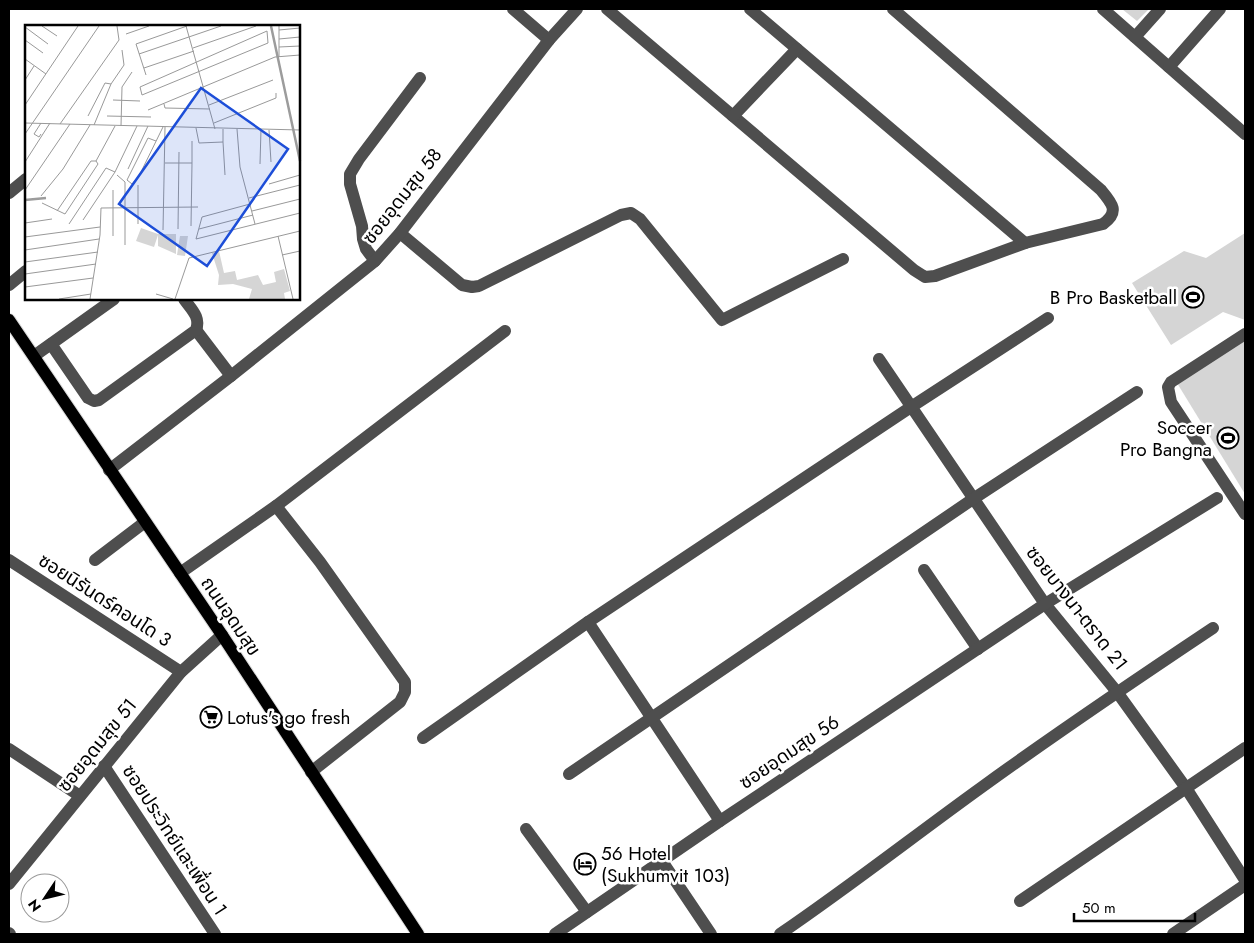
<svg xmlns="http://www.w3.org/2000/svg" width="1254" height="943" font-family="Jost,'Noto Sans Thai',sans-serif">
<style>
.green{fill:#d5d5d5}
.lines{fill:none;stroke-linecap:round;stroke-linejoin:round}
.major-casing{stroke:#dbdbdb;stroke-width:14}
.minor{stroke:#4e4e4e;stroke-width:12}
.major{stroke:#000;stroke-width:12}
.labels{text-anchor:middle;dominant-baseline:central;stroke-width:5;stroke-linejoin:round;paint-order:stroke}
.street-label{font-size:19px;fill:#000;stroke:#fff}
.poi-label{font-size:19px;fill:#000;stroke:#fff;text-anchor:end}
.inset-river{fill:none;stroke:#9c9c9c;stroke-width:2.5}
.inset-road{fill:none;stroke:#999;stroke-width:1}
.view{fill:#1d4ed8;fill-opacity:0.15;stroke:#1d4ed8;stroke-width:2.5}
.inset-edge{fill:none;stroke:#000;stroke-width:2.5}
</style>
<rect width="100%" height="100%" fill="#fff"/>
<!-- green -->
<g class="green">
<path d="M1122,9h27l-12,12z"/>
<path d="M1245,233v87l-22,-8 -52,33 -39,-62 52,-32 22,7z"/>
<path d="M1245,338v156l-68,-111z"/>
</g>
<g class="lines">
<!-- major casing -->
<g class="major-casing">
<path id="major" d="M9,320l213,315 196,299"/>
</g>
<!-- minor -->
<g class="minor">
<path d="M513,9l36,31"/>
<path d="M607,9l307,261 11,7 10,-1 90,-33 78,-19c17,-12 9,-21 -2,-34l-208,-181"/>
<path d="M750,9l275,234"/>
<path d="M1103,9l142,125"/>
<path d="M1135,37l25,-28"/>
<path d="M1169,67l51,-58"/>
<path d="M733,116l64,-67"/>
<path d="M9,193l17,-14"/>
<path d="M400,233l62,52 10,2 7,-1 142,-71 10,-2 9,6 82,101 121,-61"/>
<path d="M375,261l-9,-12 -3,-10 -1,-13 -12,-42v-10l9,-15 61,-81"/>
<path d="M9,285l17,-14"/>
<path d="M196,330l35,46"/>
<path d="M1245,334l-74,48 -3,5 3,15 74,112"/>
<path d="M51,344l37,54 6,3 5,-1 97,-70c5,-13 -5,-21 -12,-31"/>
<path d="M34,356l80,-57"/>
<path d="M879,359l166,245 72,88 69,96 59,92"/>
<path d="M109,470l122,-94 144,-115 25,-28 149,-193 28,-31"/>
<path d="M276,506l229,-175"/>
<path d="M9,560l172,112"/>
<path d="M95,560l50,-38"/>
<path d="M924,570l54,79"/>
<path d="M180,573l96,-67 44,56 85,120v10l-5,10 -89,70"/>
<path d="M588,622l323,-215 137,-89"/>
<path d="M423,738l165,-116 132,199"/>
<path d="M9,749l71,47"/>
<path d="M104,766l111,168"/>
<path d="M569,774l404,-275 164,-107"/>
<path d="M526,829l61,83"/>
<path d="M662,861l49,73"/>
<path d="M9,884l172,-212 41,-37"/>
<path d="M1020,901l225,-153"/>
<path d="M9,933l1,1"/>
<path d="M555,934l165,-113 325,-217 172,-106"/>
<path d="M780,934c69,-47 134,-98 202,-147 76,-55 153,-107 231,-159"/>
<path d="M1173,934l72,-49"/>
</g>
<!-- major -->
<use href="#major" class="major"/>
</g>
<!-- icons -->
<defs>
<g id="stadium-ring" transform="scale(1.125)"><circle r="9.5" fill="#fff" stroke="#000" stroke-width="1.5"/><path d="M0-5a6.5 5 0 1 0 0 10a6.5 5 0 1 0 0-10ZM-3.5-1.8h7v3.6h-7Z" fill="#000"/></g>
<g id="supermarket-ring" transform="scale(1.125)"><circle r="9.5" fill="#fff" stroke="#000" stroke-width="1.5"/><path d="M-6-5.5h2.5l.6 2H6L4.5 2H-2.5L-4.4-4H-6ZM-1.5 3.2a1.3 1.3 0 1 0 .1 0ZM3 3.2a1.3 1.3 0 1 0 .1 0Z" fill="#000"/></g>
<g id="hotel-ring" transform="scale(1.125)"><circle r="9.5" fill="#fff" stroke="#000" stroke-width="1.5"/><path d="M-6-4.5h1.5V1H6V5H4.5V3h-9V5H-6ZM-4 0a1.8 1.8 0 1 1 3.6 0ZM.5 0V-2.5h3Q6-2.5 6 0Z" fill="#000"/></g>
</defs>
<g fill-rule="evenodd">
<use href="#stadium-ring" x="1193" y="297"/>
<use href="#stadium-ring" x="1228" y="438"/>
<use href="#supermarket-ring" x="211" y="717"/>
<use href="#hotel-ring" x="585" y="864"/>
</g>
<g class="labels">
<!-- street labels -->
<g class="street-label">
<text transform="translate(402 196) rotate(-52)">ซอยอุดมสุข 58</text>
<text transform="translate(105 600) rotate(33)">ซอยนิรันดร์คอนโด 3</text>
<text transform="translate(1077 608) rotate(52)">ซอยบางนา-ตราด 21</text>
<text transform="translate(231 616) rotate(56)">ถนนอุดมสุข</text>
<text transform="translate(97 745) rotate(-51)">ซอยอุดมสุข 51</text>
<text transform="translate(789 752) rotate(-34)">ซอยอุดมสุข 56</text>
<text transform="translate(175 840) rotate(57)">ซอยประวิทย์และเพื่อน 1</text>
</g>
<!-- poi labels -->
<g class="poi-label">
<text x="1177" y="297">B Pro Basketball</text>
<text x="1212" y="427">Soccer<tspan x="1212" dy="22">Pro Bangna</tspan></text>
<text x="227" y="717" text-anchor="start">Lotus's go fresh</text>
<text x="601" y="853" text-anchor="start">56 Hotel<tspan x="601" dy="22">(Sukhumvit 103)</tspan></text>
</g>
</g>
<!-- overview -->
<g transform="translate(25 25)">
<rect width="275" height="275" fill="#fff"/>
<path d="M116,203l17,6h18v20l-18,-8v-11l-4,12 -18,-6zM155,211h8l-3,20 -8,-1zM194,226l5,22 11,-2 2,9 21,-5 5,10 13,-3 -2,-10 10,-3 6,22 -6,2 1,6h-36l3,-10 -19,-5 -15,1 1,-10 -7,-22z" fill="#d5d5d5"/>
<path class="inset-river" d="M246,1l29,135M0,175l21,-2"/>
<path class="inset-road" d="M17,1l15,10M161,1l29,103M254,1v31M0,2l23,17M254,5l21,-2M242,6l1,12 -126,52 -2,-8zM101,9l23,-8M254,14l21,-2M0,15l18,13M254,22l21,-1M168,23l63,-22M114,29l82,-28M0,34l21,15M119,43l50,-17M121,50l-10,-31 51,-18M0,55l9,-14M88,75l27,1M139,79l1,4 45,1M0,80l53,-79M184,80l64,-25M123,85l127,-53 25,-2M63,91l17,-33 6,1M82,91l44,1M0,98l275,7M16,98l-7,11 5,3 2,-3M189,98l62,-25v-5M35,99l59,-84 -2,-14M69,100l17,-41 13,-19 -2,-15M96,101l1,-39 10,-15M171,103l3,15 24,-1v-13M212,104l3,38 15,57M244,105l2,32M0,109l74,-108M131,116l-8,-3 -21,42 5,4 7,-8 24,-49M198,117l2,33M0,137l25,-39M140,138h27v-22M235,139l1,-35M103,144l20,-43M92,150l8,7v63M244,159l31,-9M0,165l45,-66M16,171l22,-27 27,-44M224,173l51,-13M17,178l23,11 33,-50 -2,-3 19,-35M225,179l-48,13 -6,22 104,-26M32,186l34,-50h5M227,186l48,-12M58,195l32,-48 22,-46M0,198l27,-4M44,199l37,-56 9,4M113,199v-39M166,201l1,-63M153,204l1,-77M174,204l54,-14M138,205l2,-103M88,211v-46M253,211l15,63M0,212l75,-10M0,225l74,-11M257,230l18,-4M0,237l73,-10M0,249l71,-10M0,262l68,-9M131,269l17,5M34,274l32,-5M65,274l10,-64 1,-27 97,-1M150,274l14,-41 111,-27"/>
<path class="view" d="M176,63l87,61 -81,117 -88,-62z"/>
<rect width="275" height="275" class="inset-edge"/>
</g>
<!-- border -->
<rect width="1254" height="943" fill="none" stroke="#000000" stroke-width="20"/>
<!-- north arrow -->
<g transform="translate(45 898) rotate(235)"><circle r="24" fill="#ffffff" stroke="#999999"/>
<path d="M0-4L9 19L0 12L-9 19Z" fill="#000000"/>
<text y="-8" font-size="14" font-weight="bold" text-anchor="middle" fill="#000000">N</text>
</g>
<!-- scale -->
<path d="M1074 913v8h121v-8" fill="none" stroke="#000000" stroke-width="2.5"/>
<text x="1082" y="913" font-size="15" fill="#000000" stroke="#ffffff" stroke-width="4" paint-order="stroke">50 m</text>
</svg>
